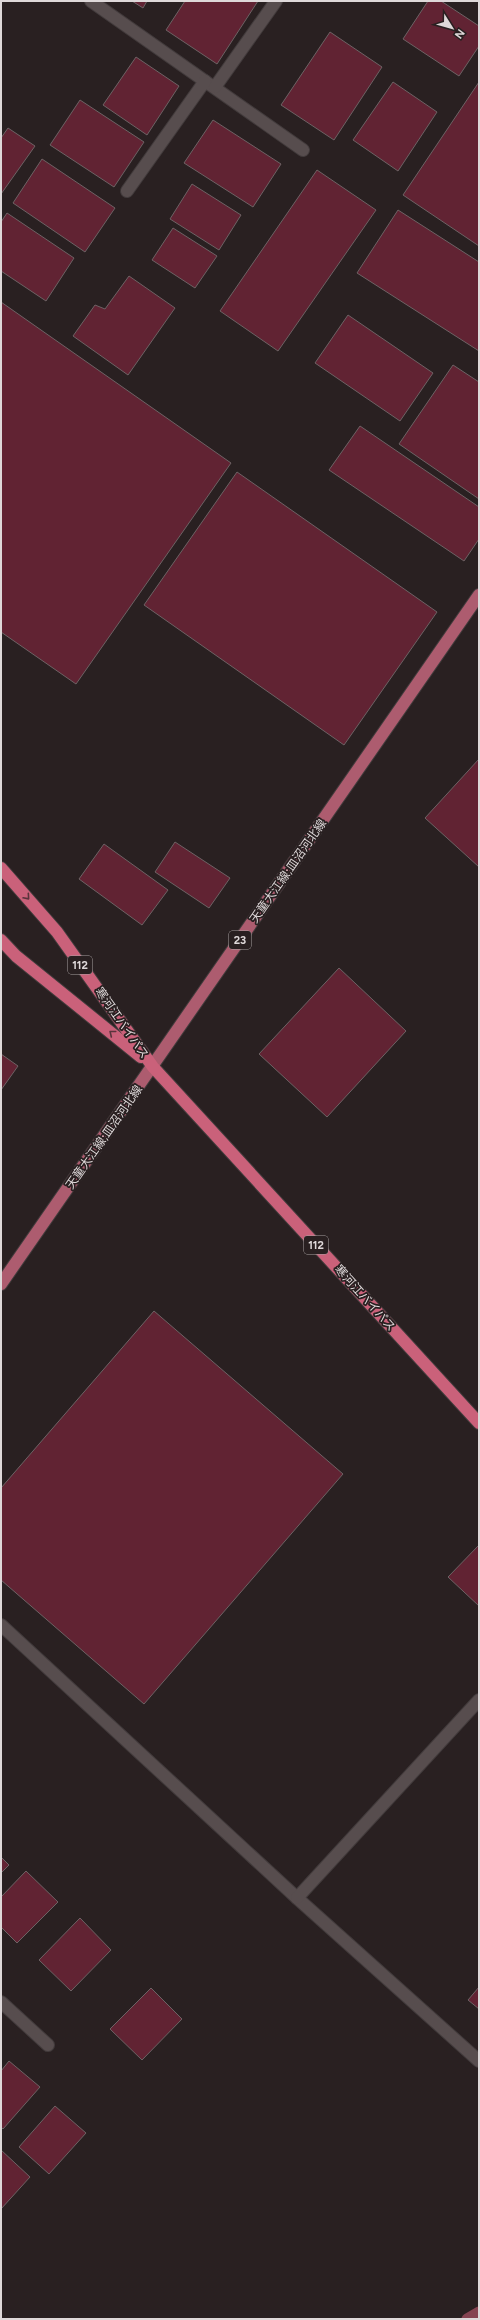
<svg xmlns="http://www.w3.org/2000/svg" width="480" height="2320" font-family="Figtree,'Noto Sans JP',sans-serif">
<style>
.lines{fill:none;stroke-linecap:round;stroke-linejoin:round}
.stream{stroke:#854351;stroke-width:11}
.building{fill:#612333;stroke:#6d6264}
.service-casing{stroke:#423b3c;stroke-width:14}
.primary-casing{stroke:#423b3c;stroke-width:14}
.trunk-casing{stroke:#423b3c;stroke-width:14}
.service{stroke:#574d4e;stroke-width:12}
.primary{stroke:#ad5c6f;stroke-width:12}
.trunk{stroke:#ca617a;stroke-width:12}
.oneway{stroke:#59343c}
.labels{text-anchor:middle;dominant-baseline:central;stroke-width:3.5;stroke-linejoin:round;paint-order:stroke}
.shield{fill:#292021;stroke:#a8a1a2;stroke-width:1}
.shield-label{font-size:11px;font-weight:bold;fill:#ded8d9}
.street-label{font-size:12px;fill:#ded8d9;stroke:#292021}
</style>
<rect width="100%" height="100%" fill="#292021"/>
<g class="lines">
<!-- stream -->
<path class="stream" d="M467,2319l12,-7"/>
</g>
<!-- building -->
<g class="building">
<path d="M132,1h15l-4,7z"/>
<path d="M185,1h73l-41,63 -51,-34z"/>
<path d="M428,1h13l38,25v20l-20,30 -56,-37z"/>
<path d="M330,32l52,35 -48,73 -53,-35z"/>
<path d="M136,57l43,29 -32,49 -44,-30z"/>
<path d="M393,82l44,30 -39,59 -45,-31z"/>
<path d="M479,82v164l-76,-51z"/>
<path d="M80,100l64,42 -30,45 -64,-42z"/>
<path d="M213,120l68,44 -28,43 -69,-44z"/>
<path d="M8,128l27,18 -34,48v-56z"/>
<path d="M42,159l73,49 -30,44 -72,-49z"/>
<path d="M317,170l59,40 -98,141 -58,-40z"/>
<path d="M192,184l49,31 -22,35 -49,-31z"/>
<path d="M398,210l81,52v89l-122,-78z"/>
<path d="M7,213l67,45 -28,43 -45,-30v-49z"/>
<path d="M173,228l44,28 -22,32 -43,-28z"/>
<path d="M129,276l46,32 -47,67 -55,-39 22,-31 10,4z"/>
<path d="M1,302l230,161 -155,221 -75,-52z"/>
<path d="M348,315l85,58 -33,48 -85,-58z"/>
<path d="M453,365l26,17v117l-80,-55z"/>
<path d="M360,426l119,81v32l-15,22 -135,-91z"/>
<path d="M237,472l200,140 -93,133 -200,-140z"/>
<path d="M479,759v108l-54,-49z"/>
<path d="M175,842l55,36 -21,30 -54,-36z"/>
<path d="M104,844l64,46 -26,35 -63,-46z"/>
<path d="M339,968l67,63 -79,86 -68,-63z"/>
<path d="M1,1054l17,12 -17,24z"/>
<path d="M154,1311l189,163 -199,230 -143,-124v-92z"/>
<path d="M479,1545v61l-31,-29z"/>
<path d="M1,1857l8,8 -8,8z"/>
<path d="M26,1871l32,31 -41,41 -16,-16v-30z"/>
<path d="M80,1918l31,32 -40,41 -32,-31z"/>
<path d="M479,1987v22l-11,-9z"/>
<path d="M151,1988l31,31 -40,41 -32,-31z"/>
<path d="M9,2061l31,26 -37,42 -2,-2v-56z"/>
<path d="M55,2106l31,27 -37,41 -30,-27z"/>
<path d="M1,2150l29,27 -29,32z"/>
</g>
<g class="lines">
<!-- service casing -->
<g class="service-casing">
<g id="service">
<path d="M91,1l212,149"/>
<path d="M215,87l61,-86"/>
<path d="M127,191l78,-110"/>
<path d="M1,1625l296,273 182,163"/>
<path d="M297,1898l182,-198"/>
<path d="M1,2002l47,43"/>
</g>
</g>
<!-- primary casing -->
<g class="primary-casing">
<path id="primary" d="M1,1284l478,-689"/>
</g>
<!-- trunk casing -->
<g class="trunk-casing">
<g id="trunk">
<path d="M1,868l56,64 96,135 326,356"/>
<path d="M1,940l15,16 125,101"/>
</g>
</g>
<!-- service -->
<use href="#service" class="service"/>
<!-- primary -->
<use href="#primary" class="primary"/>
<!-- trunk -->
<use href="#trunk" class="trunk"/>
</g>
<!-- one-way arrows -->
<defs><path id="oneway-chevron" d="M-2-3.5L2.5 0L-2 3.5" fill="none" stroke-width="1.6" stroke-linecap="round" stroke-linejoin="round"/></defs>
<g class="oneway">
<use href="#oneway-chevron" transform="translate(27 897) rotate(49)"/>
<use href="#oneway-chevron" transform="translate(112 1033) rotate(-141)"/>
</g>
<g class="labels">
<!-- shield labels -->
<g class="shield">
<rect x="229" y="931" width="22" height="18" rx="3"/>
<rect x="68" y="956" width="24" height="18" rx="3"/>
<rect x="304" y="1236" width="24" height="18" rx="3"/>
</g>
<g class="shield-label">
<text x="240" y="940">23</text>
<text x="80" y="965">112</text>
<text x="316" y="1245">112</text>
</g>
<!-- street labels -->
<g class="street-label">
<text transform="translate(288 871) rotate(-55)">天童大江線;皿沼河北線</text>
<text transform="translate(122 1023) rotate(55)">寒河江バイパス</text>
<text transform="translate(104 1137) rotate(-55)">天童大江線;皿沼河北線</text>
<text transform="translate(365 1298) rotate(48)">寒河江バイパス</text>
</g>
</g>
<!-- border -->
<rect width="480" height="2320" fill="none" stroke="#ded8d9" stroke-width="4"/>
<!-- north arrow -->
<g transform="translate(452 28) rotate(127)" stroke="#292021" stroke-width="3" paint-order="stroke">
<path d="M0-3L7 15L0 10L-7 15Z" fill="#ded8d9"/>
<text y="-6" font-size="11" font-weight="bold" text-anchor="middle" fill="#ded8d9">N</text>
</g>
</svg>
